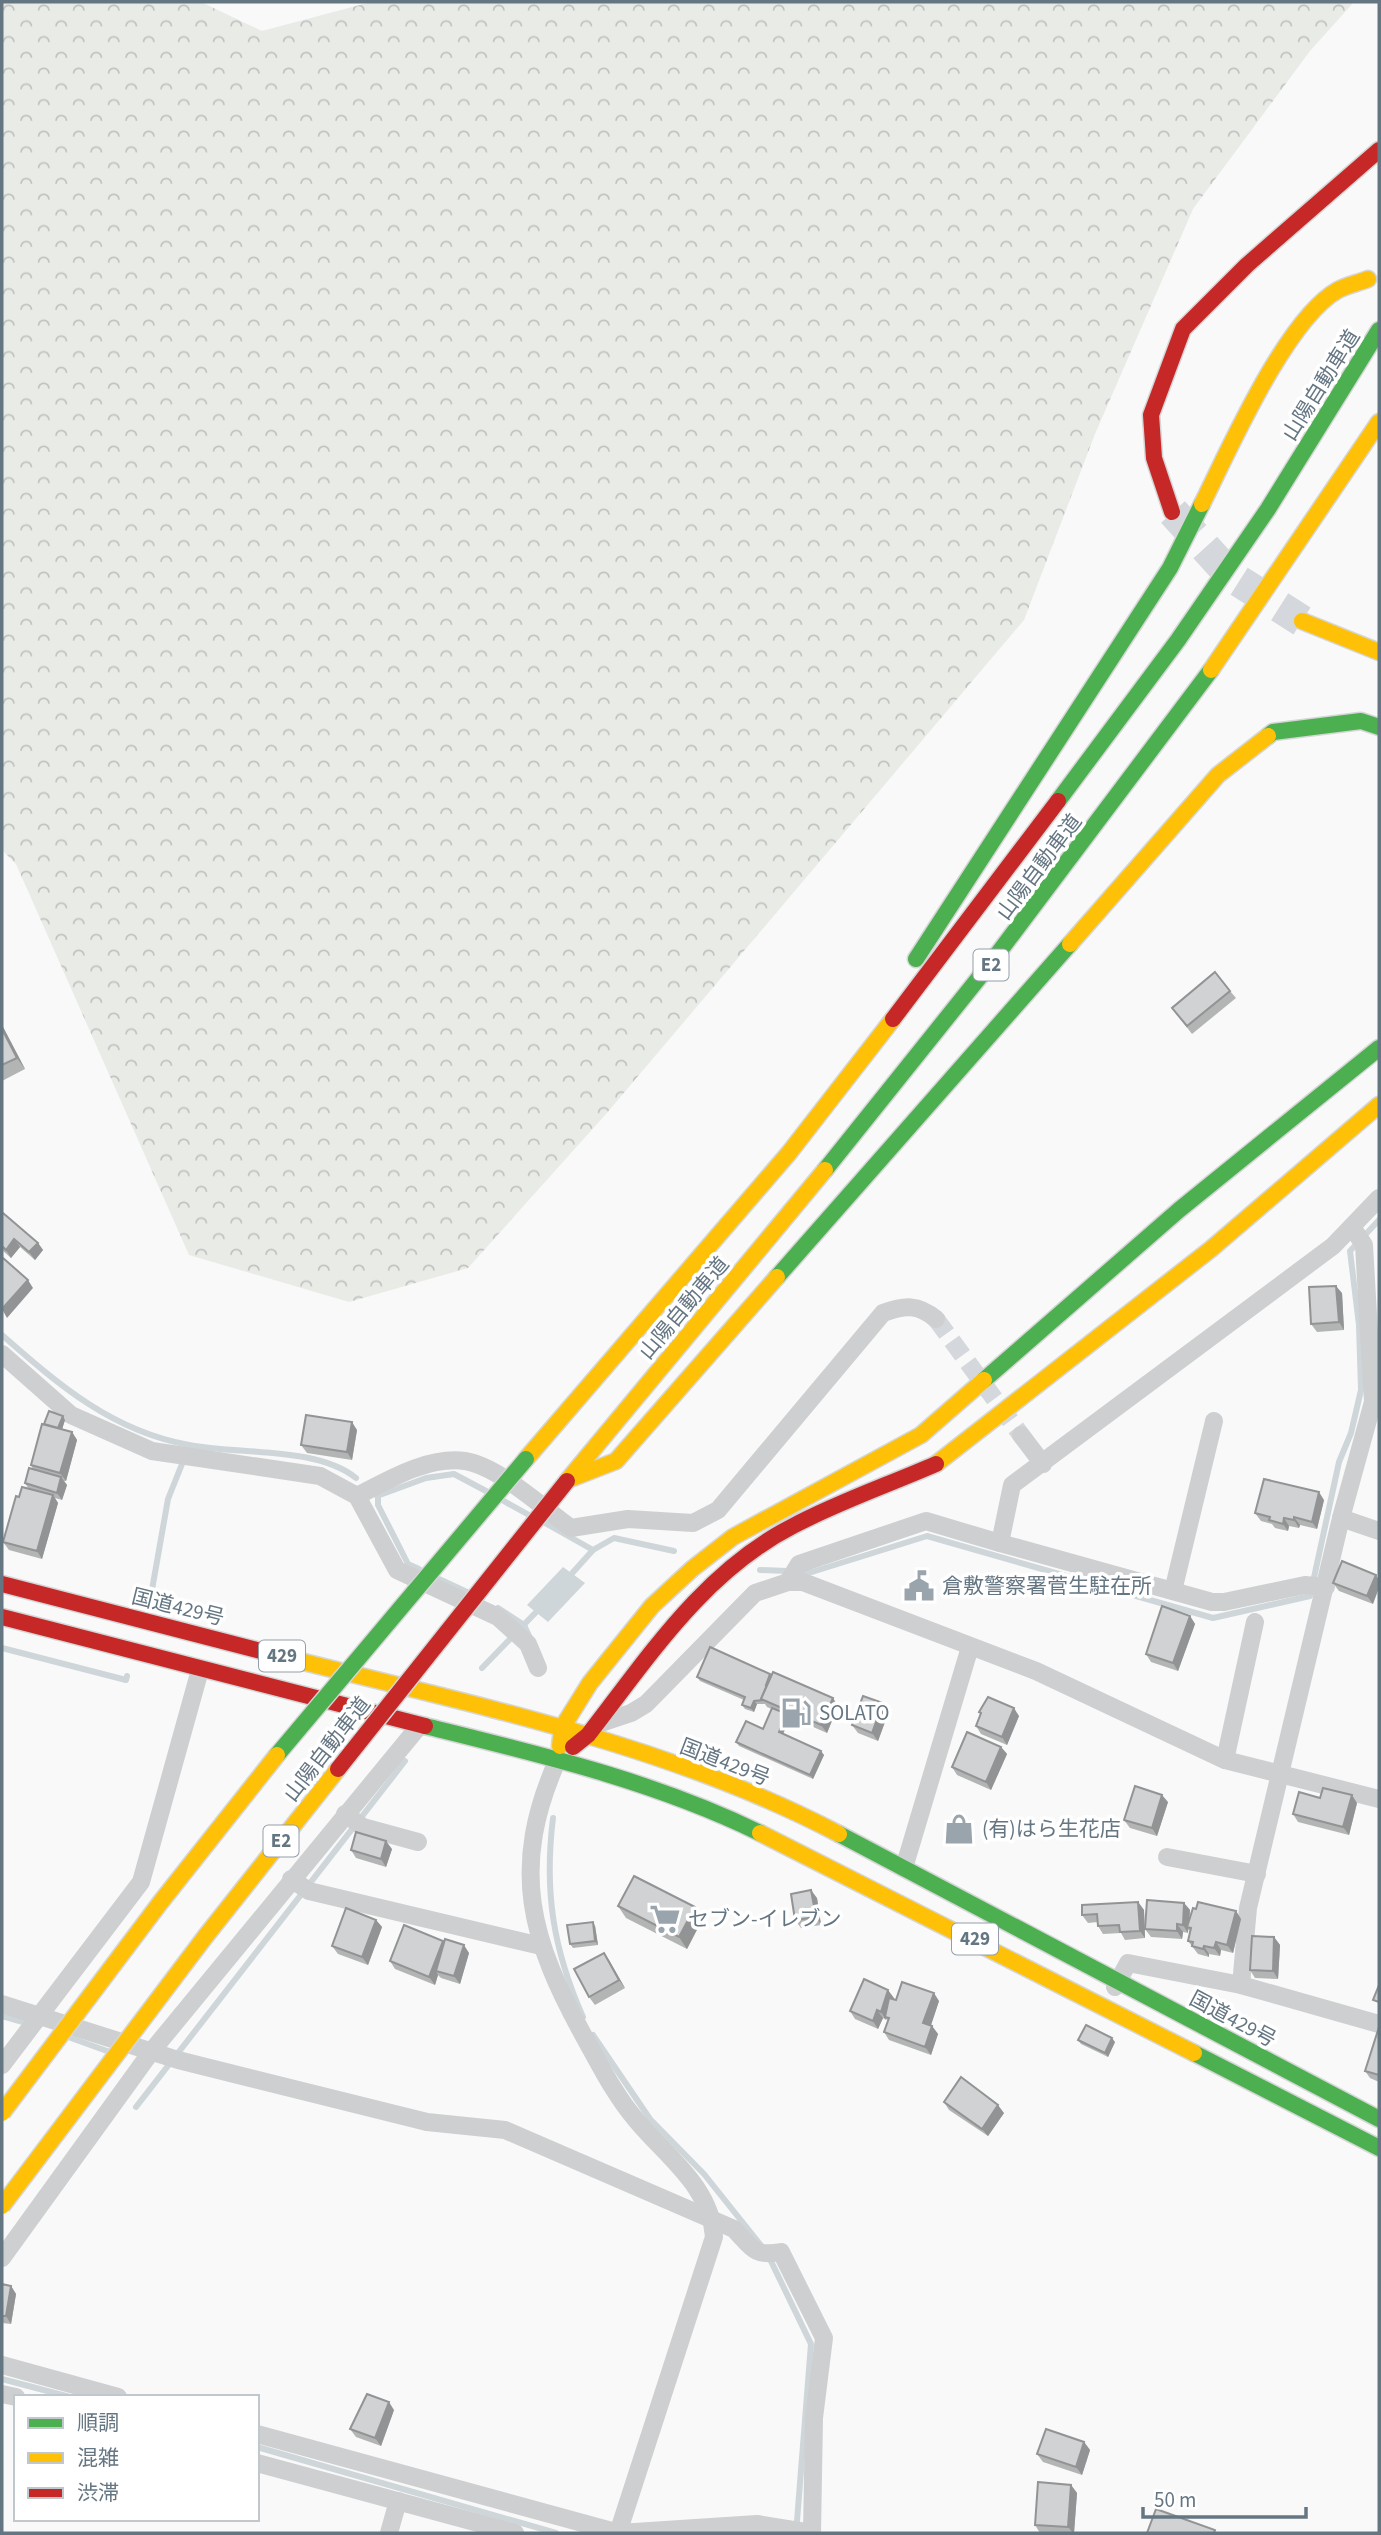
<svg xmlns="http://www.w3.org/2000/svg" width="1381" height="2535" font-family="'Source Sans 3','Noto Sans JP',sans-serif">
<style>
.forest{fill:url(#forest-crowns)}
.water{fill:#ced6d9}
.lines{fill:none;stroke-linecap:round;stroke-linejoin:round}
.stream{stroke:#ced6d9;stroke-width:6}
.street-tunnel{stroke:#d4d8dc;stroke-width:18;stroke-dasharray:18 9;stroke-linecap:butt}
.highway-tunnel{stroke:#d4d8dc;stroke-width:32;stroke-dasharray:32 16;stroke-linecap:butt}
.fast-casing{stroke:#d5d6d6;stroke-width:19}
.slow-casing{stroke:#d5d6d6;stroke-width:19}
.jam-casing{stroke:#d5d6d6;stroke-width:19}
.street{stroke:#cecfd0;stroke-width:18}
.fast{stroke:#4caf50;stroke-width:16}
.slow{stroke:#ffc107;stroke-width:16}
.jam{stroke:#c62828;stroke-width:16}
.fast-bridge-casing{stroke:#d5d6d6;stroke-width:19;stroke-linecap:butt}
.slow-bridge-casing{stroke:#d5d6d6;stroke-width:19;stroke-linecap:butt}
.jam-bridge-casing{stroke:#d5d6d6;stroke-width:19;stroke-linecap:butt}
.fast-bridge{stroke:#4caf50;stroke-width:16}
.slow-bridge{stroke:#ffc107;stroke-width:16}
.jam-bridge{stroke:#c62828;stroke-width:16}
.wall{fill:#b3b5b5}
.shaded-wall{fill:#929394}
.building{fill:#d0d2d3;stroke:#929394;stroke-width:2}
.labels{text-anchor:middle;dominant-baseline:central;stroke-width:7;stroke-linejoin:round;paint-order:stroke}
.shield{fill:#fff;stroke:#939fa8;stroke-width:2}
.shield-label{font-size:19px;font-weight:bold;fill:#657683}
.street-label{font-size:21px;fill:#657683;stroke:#fff}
.poi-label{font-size:21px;fill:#657683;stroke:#fff;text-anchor:start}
</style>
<defs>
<pattern id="forest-crowns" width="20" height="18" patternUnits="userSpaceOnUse" patternTransform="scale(1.75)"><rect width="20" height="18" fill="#e8ebe6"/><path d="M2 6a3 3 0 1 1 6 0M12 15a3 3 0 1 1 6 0" fill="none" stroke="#c0c3c0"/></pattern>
</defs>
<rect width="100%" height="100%" fill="#f9f9f9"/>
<!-- forest -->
<path class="forest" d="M2,2h199l61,29 109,-29h983l-44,49 -117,158 -98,225 -71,186 -418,494 -138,154 -119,34 -160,-47 -173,-391 -14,-14z"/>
<!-- water -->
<path class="water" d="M563,1567l22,16 -37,39 -21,-17z"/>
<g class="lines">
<!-- stream -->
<g class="stream">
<path d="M2,1335c57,50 110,96 187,110 50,10 127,1 167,33"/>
<path d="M377,1496l49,-18 28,-4 32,17"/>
<path d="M378,1497v8l30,59 11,5"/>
<path d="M502,1500l27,15"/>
<path d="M545,1523l48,27 21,-12 60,13"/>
<path d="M760,1570l52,2 115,-36 286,82 97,-22 29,-134 12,-29 10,-43 -2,-65 -9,-74 29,-31"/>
<path d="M439,1579l28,13"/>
<path d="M566,1580l27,-30"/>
<path d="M150,1601l18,-102 14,-35"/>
<path d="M498,1608l26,17 6,13"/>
<path d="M2,1648l124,32 1,-4"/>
<path d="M482,1668l58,-60"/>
<path d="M553,1818c-9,73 0,131 30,199"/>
<path d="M2,2016l21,6"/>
<path d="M593,2035l57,84 54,55 59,74"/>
<path d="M71,2038l36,13"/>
<path d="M136,2107l269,-346"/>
<path d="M769,2257l42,87 -14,177"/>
<path d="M2,2379l68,18"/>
<path d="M257,2447l299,86"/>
</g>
<!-- street-tunnel -->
<path class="street-tunnel" d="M936,1319l85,116"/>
<!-- highway-tunnel -->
<path class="highway-tunnel" d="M1173,512l58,64 71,45"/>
<!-- fast casing -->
<g class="fast-casing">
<g id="fast">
<path d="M1268,736l5,-4 88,-11 18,6"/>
<path d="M1058,801l120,-161 90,-131 111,-179"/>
<path d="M916,959l254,-391 32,-64"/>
<path d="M825,1170l165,-206 221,-294"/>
<path d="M777,1277l293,-333"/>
<path d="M984,1380l195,-170 200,-162"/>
<path d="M425,1726c113,28 229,55 335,107"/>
<path d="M839,1834l540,285"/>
<path d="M1194,2053l185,95"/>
</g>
</g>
<!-- slow casing -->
<g class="slow-casing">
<g id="slow">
<path d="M1202,504c27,-54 84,-185 136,-214 9,-5 20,-7 30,-11"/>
<path d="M1302,621l77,31"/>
<path d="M1211,670l168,-248"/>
<path d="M1070,944l148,-169 50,-39"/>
<path d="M526,1459l263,-306 104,-134"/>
<path d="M936,1464l275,-215 168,-144"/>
<path d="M570,1479l46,-18 161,-184"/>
<path d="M567,1481l258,-311"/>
<path d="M280,1656c188,48 386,87 559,178"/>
<path d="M560,1746l2,-18 28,-45 62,-77 40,-37 41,-32 188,-102 63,-55"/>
<path d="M760,1833l434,220"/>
</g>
</g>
<!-- jam casing -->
<g class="jam-casing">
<g id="jam">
<path d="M1172,512l-18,-54 -3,-43 32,-86 64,-64 132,-115"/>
<path d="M893,1019l165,-218"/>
<path d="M2,1584l278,72"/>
<path d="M2,1617l423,109"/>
<path d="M573,1747l15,-12c60,-77 115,-163 205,-209 45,-24 95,-41 143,-62"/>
</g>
</g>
<!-- street -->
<g class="street">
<path d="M2,1354l69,61 81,36 168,25 37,20 40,74 101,47 30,27 10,24"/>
<path d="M1021,1435l22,29"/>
<path d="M357,1496c31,-16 71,-40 108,-35 33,5 78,47 106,67l57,-9 65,4 25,-13 165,-197c22,-8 35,-9 53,6"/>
<path d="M1341,1518l38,13"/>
<path d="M788,1582l11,-18 127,-43 74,22"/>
<path d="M1326,1587l-21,-2 -81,17h-12l-212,-59 12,-58 321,-239 46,-48"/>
<path d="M1173,1591l41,-170"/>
<path d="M601,1723l30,-10 15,-9 109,-111 33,-11h15l233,89 189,89 154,39"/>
<path d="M558,1759c-49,109 -28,181 28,281 15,27 30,57 51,81 29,35 74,66 77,116l-96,296"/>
<path d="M1225,1760l30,-138"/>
<path d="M345,1814l18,13 55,15"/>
<path d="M1167,1857l90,17"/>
<path d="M904,1868l66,-221"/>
<path d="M291,1879l18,12 232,55"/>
<path d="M1241,1985l7,-77 93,-390 32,-116 -9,-157 -12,-18"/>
<path d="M1115,1987l13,-24 113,22 138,39"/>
<path d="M2,2004l176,56 249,62 78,8 229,99c18,19 20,28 47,23l43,86 -10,80 -2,115"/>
<path d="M2,2065l139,-183 59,-212"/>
<path d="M2,2258l149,-206 269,-327"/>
<path d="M2,2365l116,32"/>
<path d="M2,2394l14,3"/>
<path d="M257,2434l362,99 138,-9 55,9"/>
<path d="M257,2463l258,70"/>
<path d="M389,2533l9,-32"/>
</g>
<!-- fast -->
<use href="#fast" class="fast"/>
<!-- slow -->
<use href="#slow" class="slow"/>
<!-- jam -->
<use href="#jam" class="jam"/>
<!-- fast-bridge casing -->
<g class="fast-bridge-casing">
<path id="fast-bridge" d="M277,1755l249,-296"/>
</g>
<!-- slow-bridge casing -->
<g class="slow-bridge-casing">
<g id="slow-bridge">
<path d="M2,2113l158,-210 117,-148"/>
<path d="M2,2206l203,-269 133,-168"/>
</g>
</g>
<!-- jam-bridge casing -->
<g class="jam-bridge-casing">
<path id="jam-bridge" d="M338,1769l229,-288"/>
</g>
<!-- fast-bridge -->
<use href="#fast-bridge" class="fast-bridge"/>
<!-- slow-bridge -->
<use href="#slow-bridge" class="slow-bridge"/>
<!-- jam-bridge -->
<use href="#jam-bridge" class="jam-bridge"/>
</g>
<!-- wall -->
<g class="wall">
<path d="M1230,991l6,7 -44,36 -20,-26z"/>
<path d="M2,1025l23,44 -23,12z"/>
<path d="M2,1214l36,29 5,7 -8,10 -15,-13 -9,11 -9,-8z"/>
<path d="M1342,1293l2,37 -27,2 -6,-8z"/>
<path d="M65,1420l-3,9 10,3 5,8 -11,41h-2l3,4 -5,15 -7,-2 3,5 -16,56 -33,-9 -6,-8 16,-45 9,-9 -3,-5 8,-14 -2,-4z"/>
<path d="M357,1430l-5,30 -45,-7 -6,-8z"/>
<path d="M1324,1500l-7,29 -17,-4 -1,3 -10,-2 -1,5 -13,-3 -3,-4 -11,-3 -6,-8z"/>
<path d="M1376,1575l-3,29 -34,-13 -6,-8z"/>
<path d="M1190,1616l5,8 -17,47 -27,-9 -5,-8z"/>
<path d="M770,1674l2,2 66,30 -11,27 -39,-17 2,2 -7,16 41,21 -11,24 -74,-33 -3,-4 27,-13 9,-20 -5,-2 -2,-3h-8l-3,8 -9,-3 -3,-4 2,-5 -44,-19 -3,-4z"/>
<path d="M883,1703l6,8 -11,30 -20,-8 -6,-8z"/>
<path d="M979,1712l40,4 -12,29 -26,-11 -5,-8 5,-11z"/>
<path d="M1001,1747l6,7 -16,36 -34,-15 -5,-8z"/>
<path d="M1320,1798l37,5 -8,32 -51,-13 -5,-8z"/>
<path d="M1168,1802l-11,34 -27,-8 -6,-8z"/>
<path d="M392,1849l-6,18 -30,-9 -5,-8z"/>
<path d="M817,1898l4,27 -20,3 -6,-8z"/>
<path d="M1138,1902l6,8 1,28 -20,2 -4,-7 -18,1 -5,-8v-4l-10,1 -6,-8z"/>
<path d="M1184,1903l6,7 -1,11 7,-12 40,2 5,8 -8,34 -12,-3 -1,6 -11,-2v3l-11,-3 -10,-13 2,-10 -2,-2v4l-5,-1 -1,7 -31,-2 -6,-8z"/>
<path d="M618,1906l77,1 8,11 -16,31 -61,-31z"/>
<path d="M376,1920l6,7 -14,38 -30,-11 -6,-8z"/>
<path d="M595,1926l3,19 -25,3 -3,-4z"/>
<path d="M1274,1937l6,8 -2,34 -23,-1 -5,-8z"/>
<path d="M444,1942l25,11 -9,31 -19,-6 -3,-3 -3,10 -40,-16 -5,-8z"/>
<path d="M604,1953l21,35 -30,17 -6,-8z"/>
<path d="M888,1990l5,9 3,1 43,1 -8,24 1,1 6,8 -7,21 -42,-15 -5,-8 4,-11 -1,-2 -1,1 -3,-2 -5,11 -23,-10 -5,-8z"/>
<path d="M1379,2027v55l-9,-4 -5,-7z"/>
<path d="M1078,2040l37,2 -7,15 -27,-13z"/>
<path d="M944,2102l60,11 -16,23 -39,-26z"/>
<path d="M2,2284l9,2 5,8 -5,30 -9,-1z"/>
<path d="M394,2410l-13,36 -25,-9 -6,-8z"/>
<path d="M1084,2442l6,8 -8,25 -39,-13 -6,-8z"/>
<path d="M1071,2485l6,8 -3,40h-34l-5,-8z"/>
</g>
<!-- shaded-wall -->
<g class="shaded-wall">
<path d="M2,1025l23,44 -8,-11 -15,-29z"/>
<path d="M14,1239l6,8 -9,11 -5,-8z"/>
<path d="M38,1243l5,7 -8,10 -6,-8z"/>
<path d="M28,1280l5,8 -26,30 -5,-9z"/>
<path d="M1336,1286l6,7 2,37 -5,-8z"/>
<path d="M63,1416l2,4 -4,13 -3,-4z"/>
<path d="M352,1422l5,8 -5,30 -5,-8z"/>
<path d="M72,1432l5,8 -11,41 -6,-8z"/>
<path d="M61,1477l6,8 -5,15 -5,-7z"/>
<path d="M1319,1492l5,8 -7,29 -5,-7z"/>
<path d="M53,1495l5,8 -16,56 -5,-8z"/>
<path d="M1294,1517l6,8 -1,3 -5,-8z"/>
<path d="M1284,1518l5,8 -1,5 -5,-7z"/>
<path d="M1376,1575l3,5v8l-6,16 -6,-8z"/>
<path d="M1190,1616l5,8 -17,47 -5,-8z"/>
<path d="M833,1698l5,8 -11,27 -6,-8z"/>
<path d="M754,1701l3,3 -3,8 -3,-4z"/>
<path d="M883,1703l6,8 -11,30 -6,-8z"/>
<path d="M1014,1708l5,8 -12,29 -5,-8z"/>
<path d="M787,1714l3,4 -8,18 -3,-4z"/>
<path d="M1001,1747l6,7 -16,36 -5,-8z"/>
<path d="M821,1751l3,4 -11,24 -3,-4z"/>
<path d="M1162,1795l6,7 -11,34 -5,-8z"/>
<path d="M1352,1795l5,8 -8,32 -6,-8z"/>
<path d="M386,1841l6,8 -6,18 -5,-8z"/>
<path d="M811,1890l6,8 4,27 -5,-8z"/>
<path d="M1138,1902l6,8 1,28 -5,-7z"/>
<path d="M1184,1903l6,7 -2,23 -5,-8z"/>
<path d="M695,1907l8,11 -16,31 -8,-12z"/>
<path d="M1236,1911l5,8 -8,34 -6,-8z"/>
<path d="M376,1920l6,7 -14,38 -6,-8z"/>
<path d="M593,1922l2,4 3,19 -3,-4z"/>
<path d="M1177,1924l6,8 -1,7 -5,-8z"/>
<path d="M1274,1937l6,8 -2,34 -5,-8z"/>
<path d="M443,1941l6,8 -13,22 2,4 -3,10 -6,-8z"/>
<path d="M1216,1942l5,8 -1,6 -6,-8z"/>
<path d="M464,1945l5,8 -9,31 -6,-8z"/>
<path d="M1204,1946l5,8v3l-6,-8z"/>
<path d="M604,1953l5,7 16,28 -6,-8z"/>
<path d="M888,1990l6,8 -7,20 -2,-1 1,3 -5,-8z"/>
<path d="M934,1993l5,8 -10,30 -6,-8z"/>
<path d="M877,2010l6,8 -5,11 -5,-8z"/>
<path d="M932,2026l6,8 -7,21 -6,-8z"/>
<path d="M1112,2038l3,4 -7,15 -3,-4z"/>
<path d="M998,2105l6,8 -16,23 -6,-7z"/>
<path d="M11,2286l5,8 -5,30 -5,-8z"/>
<path d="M389,2402l5,8 -13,36 -6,-8z"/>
<path d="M1084,2442l6,8 -8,25 -6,-8z"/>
<path d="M1071,2485l6,8 -3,40h-1l-5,-6z"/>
</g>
<!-- building -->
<g class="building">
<path d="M1215,972l15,19 -43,35 -15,-18z"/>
<path d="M2,1029l15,29 -15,7z"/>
<path d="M3,1213l35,30 -9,9 -15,-13 -8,11 -4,-4v-32z"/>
<path d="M3,1258l25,22 -26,29v-49z"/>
<path d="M1336,1286l3,36 -28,2 -2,-37z"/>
<path d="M49,1411l14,5 -5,12 -14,-4z"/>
<path d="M306,1415l46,7 -5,30 -46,-7z"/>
<path d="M42,1424l30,8 -12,41 -29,-8z"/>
<path d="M29,1468l32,9 -4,16 -32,-10z"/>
<path d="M1264,1479l55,13 -7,30 -18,-5v3l-10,-2 -1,6 -14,-4 1,-3 -15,-4z"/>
<path d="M22,1487l31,8 -16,56 -34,-9 13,-46 3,1z"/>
<path d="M1342,1561l34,14 -9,21 -34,-13z"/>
<path d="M1162,1606l28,10 -17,47 -27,-9z"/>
<path d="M710,1647l60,27 -4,11h1l-6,14 2,1 -9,1 -3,7 -9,-3 3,-8 -48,-20z"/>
<path d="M773,1672l60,26 -12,27 -60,-26z"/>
<path d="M863,1696l20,7 -11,30 -20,-8z"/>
<path d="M988,1697l26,11 -12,29 -26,-11 5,-13 -2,-1z"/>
<path d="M772,1708l15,6 -8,18 42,19 -11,24 -74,-33 10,-21 17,8z"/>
<path d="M967,1732l34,15 -15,35 -34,-15z"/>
<path d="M1135,1786l27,9 -10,33 -28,-8z"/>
<path d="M1323,1788l29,7 -9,32 -50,-13 6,-22 21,6z"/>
<path d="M356,1832l30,9 -5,18 -30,-9z"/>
<path d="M634,1876l61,31 -16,30 -61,-31z"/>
<path d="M811,1890l5,27 -21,3 -4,-26z"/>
<path d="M1147,1900l37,3 -1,22 -6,-1v7l-32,-2z"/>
<path d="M1138,1902l2,29 -20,1 -1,-7 -21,1 -1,-12 -15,1v-10z"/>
<path d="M1198,1902l38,9 -9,34 -11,-3 -2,6 -10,-2 -1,3 -11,-3 1,-4 -5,-1 3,-13 -4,-1 6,-19 3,1z"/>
<path d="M346,1908l30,12 -14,37 -30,-11z"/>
<path d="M593,1922l2,19 -25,3 -3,-19z"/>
<path d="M404,1925l39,16 -14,36 -39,-16z"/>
<path d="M1252,1936l22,1 -1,34 -23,-1z"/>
<path d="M445,1939l19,6 -10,31 -18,-5z"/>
<path d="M604,1953l15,27 -30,17 -15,-28z"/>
<path d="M864,1979l24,11 -7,22 -4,-2 -4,11 -23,-10z"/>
<path d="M902,1982l32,11 -11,30 9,3 -7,21 -41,-15 5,-14 -4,-1 4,-19 7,2z"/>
<path d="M1379,1985v17l-6,-2z"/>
<path d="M1086,2025l26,13 -7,15 -27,-13z"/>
<path d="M1379,2027v48l-14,-4z"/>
<path d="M961,2077l37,28 -16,24 -38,-27z"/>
<path d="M2,2284l9,2 -5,30h-4z"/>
<path d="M367,2394l22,8 -14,36 -25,-9z"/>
<path d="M1046,2429l38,13 -8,25 -39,-13z"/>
<path d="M1038,2482l33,3 -3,42 -33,-2z"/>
<path d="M1156,2509l59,21 -1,3h-67z"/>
</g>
<!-- icons -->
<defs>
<g id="civic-bare" transform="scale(2.415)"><path d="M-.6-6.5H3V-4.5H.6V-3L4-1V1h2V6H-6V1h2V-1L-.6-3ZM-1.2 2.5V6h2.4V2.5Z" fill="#99a4ac" stroke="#fff" stroke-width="2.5" paint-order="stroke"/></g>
<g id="fuel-bare" transform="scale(2.415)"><path d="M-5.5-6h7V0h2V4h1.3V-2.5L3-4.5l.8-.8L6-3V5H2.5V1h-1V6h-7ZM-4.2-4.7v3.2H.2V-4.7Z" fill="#99a4ac" stroke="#fff" stroke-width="2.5" paint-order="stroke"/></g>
<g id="shop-bare" transform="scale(2.415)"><path d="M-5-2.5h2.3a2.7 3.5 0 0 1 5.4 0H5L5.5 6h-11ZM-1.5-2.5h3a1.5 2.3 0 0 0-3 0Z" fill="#99a4ac" stroke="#fff" stroke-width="2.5" paint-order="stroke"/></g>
<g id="supermarket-bare" transform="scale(2.415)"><path d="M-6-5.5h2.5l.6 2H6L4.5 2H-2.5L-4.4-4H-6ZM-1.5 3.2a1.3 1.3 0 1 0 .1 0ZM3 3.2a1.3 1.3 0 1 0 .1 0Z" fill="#99a4ac" stroke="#fff" stroke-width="2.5" paint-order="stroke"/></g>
</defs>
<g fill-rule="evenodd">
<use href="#civic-bare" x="919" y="1586"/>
<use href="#fuel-bare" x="796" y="1713"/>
<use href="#shop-bare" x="959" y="1829"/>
<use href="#supermarket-bare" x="665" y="1919"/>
</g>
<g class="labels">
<!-- shield labels -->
<g class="shield">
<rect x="973.5" y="949.5" width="35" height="31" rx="5"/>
<rect x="259" y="1640.5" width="46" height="31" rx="5"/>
<rect x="263.5" y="1825.5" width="35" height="31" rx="5"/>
<rect x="952" y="1923.5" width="46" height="31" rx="5"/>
</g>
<g class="shield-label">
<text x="991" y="965">E2</text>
<text x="282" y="1656">429</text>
<text x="281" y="1841">E2</text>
<text x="975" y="1939">429</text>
</g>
<!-- street labels -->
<g class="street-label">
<text transform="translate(1321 385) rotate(-58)">山陽自動車道</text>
<text transform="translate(1039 867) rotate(-53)">山陽自動車道</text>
<text transform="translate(684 1308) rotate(-50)">山陽自動車道</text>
<text transform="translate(178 1607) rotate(14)">国道429号</text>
<text transform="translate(327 1749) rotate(-52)">山陽自動車道</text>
<text transform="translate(725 1762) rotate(21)">国道429号</text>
<text transform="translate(1233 2019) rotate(28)">国道429号</text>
</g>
<!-- poi labels -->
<g class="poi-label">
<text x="942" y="1586">倉敷警察署菅生駐在所</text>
<text x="819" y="1713">SOLATO</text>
<text x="982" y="1829">(有)はら生花店</text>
<text x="688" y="1919">セブン-イレブン</text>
</g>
</g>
<!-- border -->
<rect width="1381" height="2535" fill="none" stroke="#657683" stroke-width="7"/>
<!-- legend -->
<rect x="14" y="2395" width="245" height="126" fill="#ffffff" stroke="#c1c8cd" stroke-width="2"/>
<rect x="28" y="2418" width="35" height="10" fill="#4caf50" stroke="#c1c8cd" stroke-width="2"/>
<text x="77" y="2430" font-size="21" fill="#657683">順調</text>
<rect x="28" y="2453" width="35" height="10" fill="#ffc107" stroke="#c1c8cd" stroke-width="2"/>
<text x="77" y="2465" font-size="21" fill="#657683">混雑</text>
<rect x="28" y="2488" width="35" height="10" fill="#c62828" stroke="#c1c8cd" stroke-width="2"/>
<text x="77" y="2500" font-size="21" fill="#657683">渋滞</text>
<!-- scale -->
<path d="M1143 2507v10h163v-10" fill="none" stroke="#657683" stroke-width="3.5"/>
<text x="1154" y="2507" font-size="21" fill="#657683" stroke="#ffffff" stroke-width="5" paint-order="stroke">50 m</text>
</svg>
